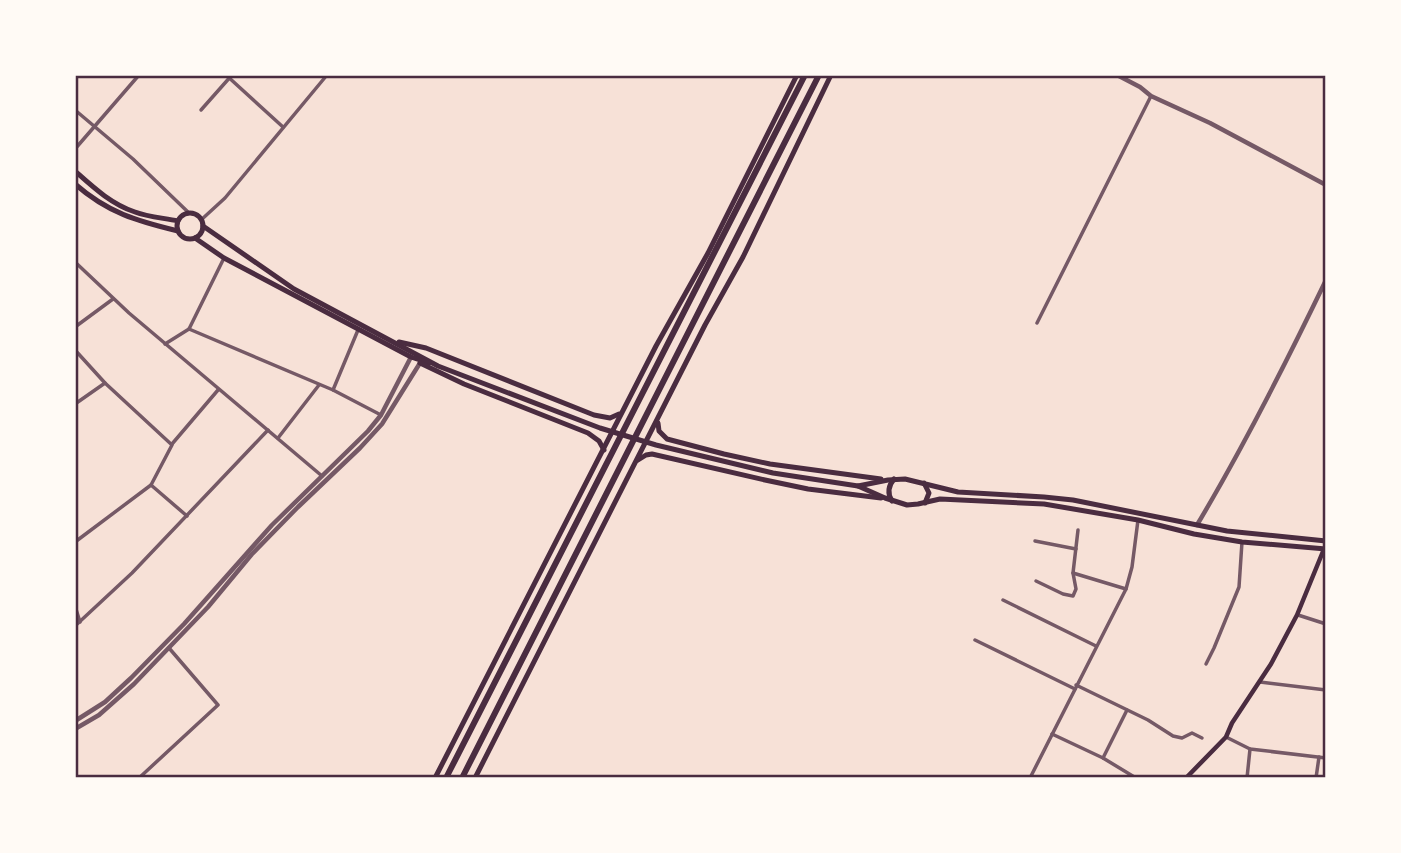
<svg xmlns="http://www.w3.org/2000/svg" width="1401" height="853" font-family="'Times New Roman',serif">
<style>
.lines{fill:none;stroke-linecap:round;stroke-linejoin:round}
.minor{stroke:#755966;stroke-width:3.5}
.tertiary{stroke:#755966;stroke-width:4.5}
.secondary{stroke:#4a2c40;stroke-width:4.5}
.primary{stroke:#4a2c40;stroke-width:5}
.motorway{stroke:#4a2c40;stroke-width:6}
.neatline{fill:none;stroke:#4a2c40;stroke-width:2.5}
</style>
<rect width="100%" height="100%" fill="#f7e1d7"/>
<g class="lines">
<!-- minor -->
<g class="minor">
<path d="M226,75l57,52"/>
<path d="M75,110l58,49 56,54"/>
<path d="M201,110l31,-35"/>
<path d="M75,149l64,-74"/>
<path d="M201,220l24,-22 102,-123"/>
<path d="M224,258l-35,71 144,61"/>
<path d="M75,262l54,51 193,163"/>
<path d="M1037,323l114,-227"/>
<path d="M75,327l38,-28"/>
<path d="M358,330l-25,60 48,25"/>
<path d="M165,344l24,-15"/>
<path d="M75,350l30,33"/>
<path d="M75,404l30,-21 67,62 -21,40"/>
<path d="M278,438l41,-53"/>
<path d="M172,444l46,-54"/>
<path d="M1078,530l-5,43 53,16"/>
<path d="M1035,541l41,8"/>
<path d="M75,542l76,-57 36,31"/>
<path d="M1036,581l27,13 10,2 3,-7 -3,-16"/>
<path d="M1003,600l93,46"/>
<path d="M75,606l5,16"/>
<path d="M1298,615l28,9"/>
<path d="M75,626l57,-53 136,-143"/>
<path d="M975,640l100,49"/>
<path d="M1206,664l8,-16 25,-61 3,-45"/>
<path d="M1260,682l66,8"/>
<path d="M1076,685l72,35 25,16 9,2 10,-5 10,5"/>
<path d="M1052,734l51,24 33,20"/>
<path d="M1226,737l24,12 76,9"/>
<path d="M1103,758l24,-48"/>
<path d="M139,778l79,-73 -49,-57"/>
<path d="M1030,778l96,-189 6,-22 6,-47"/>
<path d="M1247,778l3,-29"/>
<path d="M1316,778l3,-21"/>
</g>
<!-- tertiary -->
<g class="tertiary">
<path d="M1117,75l23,12 11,9 59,27 116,62"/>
<path d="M1197,525c47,-79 89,-162 129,-245"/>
<path d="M75,721l30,-19 26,-24 53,-54 88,-99 96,-94 13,-16 30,-58"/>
<path d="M75,729l24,-14 35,-31 74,-77 44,-53 46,-47 62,-59 22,-24 38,-61"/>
</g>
<!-- secondary -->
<path class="secondary" d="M1186,778l40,-41 6,-14 39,-59 26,-49 27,-66"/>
<!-- primary -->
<g class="primary">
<path d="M75,171c18,16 36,33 60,41 13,5 29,6 43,9"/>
<path d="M75,184c33,29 62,37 103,47"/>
<circle cx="190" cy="226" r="13"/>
<path d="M203,226l91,63 144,77 162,62 56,17 117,28 85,13 27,12 22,7 11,-1 22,-5 104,5 94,16 56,14 48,8 84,7"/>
<path d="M195,238l29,20 187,99 18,6"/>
<path d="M399,342l27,6 168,67 16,3 9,-4"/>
<path d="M420,363l44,21 124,49 11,8 5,9"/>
<path d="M658,423l1,8 8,8 57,15 46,10 111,15"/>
<path d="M638,460l8,-5 6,-1 113,26 43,9 73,9"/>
<path d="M924,483l5,10 -4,10"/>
<path d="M858,486l30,-6 17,-1 53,13 86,5 29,3 154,31 99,10"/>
<path d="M892,501c-5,-8 -4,-15 2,-22"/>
<path d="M435,778l221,-432 52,-93 89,-178"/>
<path d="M475,778l230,-453 38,-68 88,-182"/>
</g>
<!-- motorway -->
<g class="motorway">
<path d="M446,778l359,-703"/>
<path d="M462,778l357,-703"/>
</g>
</g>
<!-- border -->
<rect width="1401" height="853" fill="none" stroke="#fffaf5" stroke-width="154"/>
<rect x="77" y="77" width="1247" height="699" class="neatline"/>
</svg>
